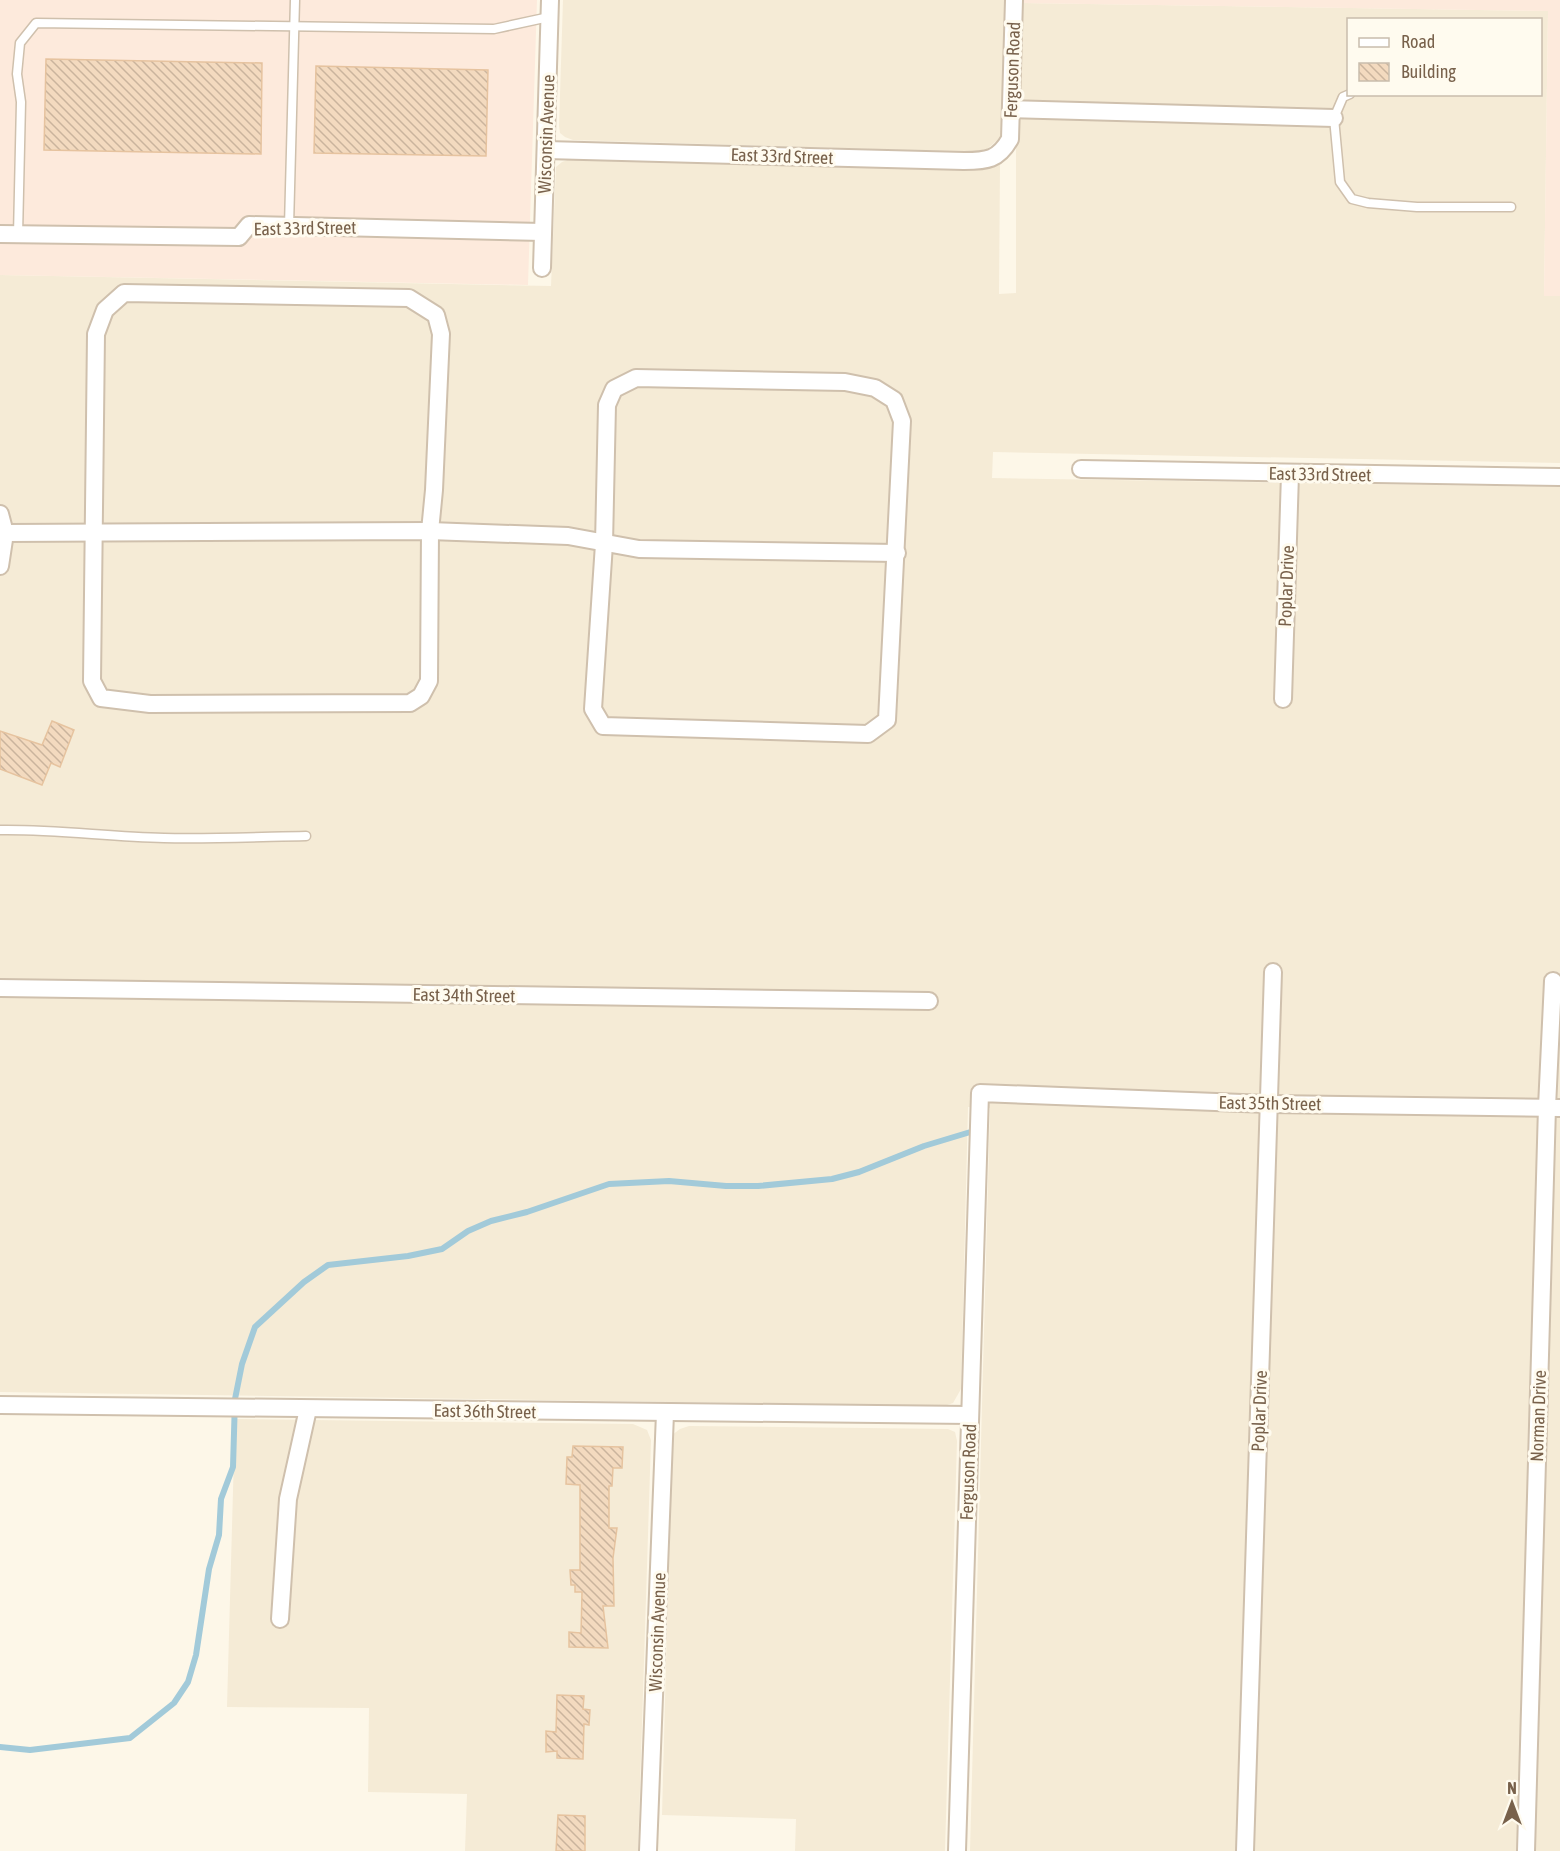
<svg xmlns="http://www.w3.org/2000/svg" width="1560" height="1851" font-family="'Asap Condensed',sans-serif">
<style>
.residential{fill:#f5ebd6;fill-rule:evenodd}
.commercial{fill:#fdeadc}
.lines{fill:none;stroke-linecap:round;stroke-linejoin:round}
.stream{stroke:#a2cad9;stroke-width:6}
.building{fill:url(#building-back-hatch);stroke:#e6c39f;stroke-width:1.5}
.service-casing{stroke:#cfc0ad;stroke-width:11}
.minor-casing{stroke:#cfc0ad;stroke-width:20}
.service{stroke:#fff;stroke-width:8}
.minor{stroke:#fff;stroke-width:16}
.labels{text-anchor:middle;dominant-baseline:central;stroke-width:6;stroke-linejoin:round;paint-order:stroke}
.street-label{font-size:18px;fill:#78614b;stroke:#fffbef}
</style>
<defs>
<pattern id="building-back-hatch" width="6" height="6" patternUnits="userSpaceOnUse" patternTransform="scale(1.5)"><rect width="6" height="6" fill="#f3dabf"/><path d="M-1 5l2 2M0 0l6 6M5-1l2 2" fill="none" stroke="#cab49d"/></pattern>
</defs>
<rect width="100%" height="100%" fill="#fdf7e8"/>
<!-- residential -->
<g class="residential">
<path d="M563,0h443l-5,137 -14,12 -14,3 -400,-12 -8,-3 -5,-4 -1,-7z"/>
<path d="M1021,3l527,8 -4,284 16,1v167l-567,-11 -1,26 568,9v1364h-590l20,-743 -22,-1 -7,282 -8,14 -9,3 -944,-14v-1117l551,11 5,-119 6,-5 11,-4 418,8 9,-2 -1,130 17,-1v-145zM1348,20h192v74h-192z"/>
<path d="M235,1419l398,5 14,6 4,10 -13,411h-173l2,-57 -99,-2 1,-84 -142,-1z"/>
<path d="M689,1426l259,3 7,3 2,9 -12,410h-150l1,-32 -134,-4 10,-380 8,-6z"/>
</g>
<!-- commercial -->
<g class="commercial">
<path d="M0,0h537l-9,285 -528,-10z"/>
<path d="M1021,0h539v296h-16l4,-285 -527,-8z"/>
</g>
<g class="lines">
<!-- stream -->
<path class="stream" d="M0,1747l30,3 100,-12 44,-35 14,-21 8,-27 13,-86 10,-34 2,-36 12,-32 2,-68 7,-35 13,-37 49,-45 24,-17 80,-9 34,-7 26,-18 23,-10 36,-9 82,-28 60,-3 57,5h32l74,-7 27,-7 65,-26 53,-16"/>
</g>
<!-- building -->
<g class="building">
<path d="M46,59l216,4 -1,91 -217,-4z"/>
<path d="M316,66l172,4 -2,86 -172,-3z"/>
<path d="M52,721l22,9 -14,37 -9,-4 -9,22 -42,-16v-38l42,14z"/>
<path d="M573,1446l50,1 -1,21h-9l-1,18h-3v42h8l-4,30 1,48h-11l5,42 -39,-1v-15l12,1 1,-41h-7v-7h-4l-1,-15h10v-85l-14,-1 1,-27h5z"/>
<path d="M557,1695l27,1 -1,13 7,1 -1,15 -5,-1 -1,35 -26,-1v-7l-11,1v-21l10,1z"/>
<path d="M558,1815l27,1v35h-29z"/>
</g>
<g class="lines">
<!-- service casing -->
<g class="service-casing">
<g id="service">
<path d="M1350,94l-7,3 -9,21 6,64 12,17 16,4 49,4h94"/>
<path d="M289,226l6,-226"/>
<path d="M18,235l3,-133 -4,-28 3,-31 16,-20 458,6 55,-12"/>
<path d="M0,830c55,-1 109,7 164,8 47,1 95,-1 142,-2"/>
</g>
</g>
<!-- minor casing -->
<g class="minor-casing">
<g id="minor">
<path d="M1011,109l323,9"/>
<path d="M546,150l418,11c23,0 34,-1 46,-22l4,-139"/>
<path d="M0,234l239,3 10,-12 294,7"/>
<path d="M542,268l8,-268"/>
<path d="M124,293l285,5 27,17 5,19 -7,156 -4,41 -1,150 -8,15 -11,7 -260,1 -49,-6 -9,-17 4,-347 9,-24z"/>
<path d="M636,378l209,4 30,6 19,12 8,21 -15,299 -19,14 -265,-8 -10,-17 11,-165 3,-139 7,-16z"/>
<path d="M1081,469l479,8"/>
<path d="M0,514l5,19 -5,33"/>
<path d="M5,533l425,-2 138,5 71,13 258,4"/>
<path d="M1283,699l7,-225"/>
<path d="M0,988l929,13"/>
<path d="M0,1405l970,10"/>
<path d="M280,1619l8,-120 20,-90"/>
<path d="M648,1851l17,-438"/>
<path d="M957,1851l23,-758 288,11 292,4"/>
<path d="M1245,1851l28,-879"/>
<path d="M1526,1851l21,-744 6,-126"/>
</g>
</g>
<!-- service -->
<use href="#service" class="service"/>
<!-- minor -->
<use href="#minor" class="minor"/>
</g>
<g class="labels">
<!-- street labels -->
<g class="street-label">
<text transform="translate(1012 70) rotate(-88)">Ferguson Road</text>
<text transform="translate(546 134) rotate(-88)">Wisconsin Avenue</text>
<text transform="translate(782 156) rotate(2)">East 33rd Street</text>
<text transform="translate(305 228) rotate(-1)">East 33rd Street</text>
<text transform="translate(1320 474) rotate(1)">East 33rd Street</text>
<text transform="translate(1286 586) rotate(-88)">Poplar Drive</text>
<text transform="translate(464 995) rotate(1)">East 34th Street</text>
<text transform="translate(1270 1103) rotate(1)">East 35th Street</text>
<text transform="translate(485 1411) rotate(1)">East 36th Street</text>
<text transform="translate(1259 1411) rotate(-88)">Poplar Drive</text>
<text transform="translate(1538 1416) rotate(-88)">Norman Drive</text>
<text transform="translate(968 1472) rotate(-88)">Ferguson Road</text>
<text transform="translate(657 1632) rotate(-88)">Wisconsin Avenue</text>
</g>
</g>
<!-- legend -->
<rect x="1347" y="18" width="195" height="78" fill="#fffbef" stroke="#c9bdad" stroke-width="1.5"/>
<rect x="1359" y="38" width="30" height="9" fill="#ffffff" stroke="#c9bdad" stroke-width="1.5"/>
<text x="1401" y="48" font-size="18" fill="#78614b">Road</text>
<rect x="1359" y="63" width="30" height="18" fill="url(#building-back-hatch)" stroke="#c9bdad" stroke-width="1.5"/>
<text x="1401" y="78" font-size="18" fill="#78614b">Building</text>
<!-- north arrow -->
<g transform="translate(1512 1803)" stroke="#fffbef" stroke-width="4.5" paint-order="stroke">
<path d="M0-4.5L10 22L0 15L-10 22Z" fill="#78614b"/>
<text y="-9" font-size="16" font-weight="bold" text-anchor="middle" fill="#78614b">N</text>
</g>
</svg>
